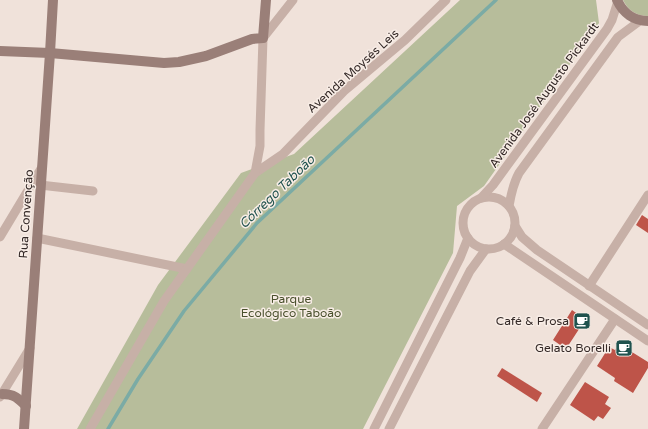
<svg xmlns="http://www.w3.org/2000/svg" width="648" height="429" font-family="'Varela Round',sans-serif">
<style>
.green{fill:#b7bd9b}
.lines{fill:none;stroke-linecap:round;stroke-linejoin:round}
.stream{stroke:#7baba5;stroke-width:3.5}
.building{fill:#be5449}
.street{stroke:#c7b0a7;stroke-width:9}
.secondary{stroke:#9a7f78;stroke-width:10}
.labels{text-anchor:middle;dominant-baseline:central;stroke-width:3;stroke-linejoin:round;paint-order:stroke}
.street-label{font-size:12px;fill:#342927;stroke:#f8ede6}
.park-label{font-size:12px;fill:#49502c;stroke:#f8ede6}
.poi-label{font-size:12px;fill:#342927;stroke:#f8ede6;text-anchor:end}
.water-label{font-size:13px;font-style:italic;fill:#1f524e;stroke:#f8ede6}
</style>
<rect width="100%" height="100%" fill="#f0e2da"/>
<!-- green -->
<g class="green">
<path d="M460,0h136l3,23 -115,163 -27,20 -4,47 -90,176h-286l81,-144 83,-112 53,-19z"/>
<path d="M623,0h25v16c-12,0 -20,-6 -25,-16z"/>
</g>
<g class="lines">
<!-- stream -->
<path class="stream" d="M108,429l30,-50 46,-68 73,-88 239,-223"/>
</g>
<!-- building -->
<g class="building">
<path d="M642,215l6,4v14l-12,-8z"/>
<path d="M572,310l7,5 -2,4 6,4 -17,26 -13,-9z"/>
<path d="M619,344l29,18v6l-15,25 -19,-12 1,-3 -18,-12 12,-19 6,3z"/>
<path d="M502,368l40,25 -5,9 -40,-26z"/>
<path d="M585,382l24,15 -4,7 6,4 -8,11 -5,-3 -4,5 -24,-16z"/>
</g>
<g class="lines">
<!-- street -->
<g class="street">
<path d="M255,173l28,-19 61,-63 61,-51 41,-40"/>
<path d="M40,185l53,6"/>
<circle cx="489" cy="223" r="26"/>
<path d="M481,198l12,-13 114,-156 5,-9 6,-19"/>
<path d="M509,206c2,-12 4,-22 10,-33l99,-136 23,-17"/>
<path d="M515,226l7,11 15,13 111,75"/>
<path d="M0,237l42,-70"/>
<path d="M37,238l150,31"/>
<path d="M504,244l144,97"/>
<path d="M589,286l59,-91"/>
<path d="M0,397l30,-49"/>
<path d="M90,429l74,-128 91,-128 5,-27v-16l3,-92 30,-38"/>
<path d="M374,429l86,-171 8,-20"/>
<path d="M389,429l81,-158 16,-22"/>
<path d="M542,429l73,-110"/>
</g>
<!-- secondary -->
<g class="secondary">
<path d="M617,0c6,13 17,21 31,21"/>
<path d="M0,51l50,2 114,10 15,-1 27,-6 46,-17 11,-1 3,-38"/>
<path d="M2,394c12,0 16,4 24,12"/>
<path d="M24,429l26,-376 3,-53"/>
</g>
</g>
<!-- icons -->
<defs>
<g id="cafe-square" transform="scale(0.9)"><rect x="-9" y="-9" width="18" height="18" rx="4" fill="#1f524e" stroke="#f8ede6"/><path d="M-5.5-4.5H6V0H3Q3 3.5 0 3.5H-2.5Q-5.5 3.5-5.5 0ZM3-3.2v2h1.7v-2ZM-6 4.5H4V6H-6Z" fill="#fff"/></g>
</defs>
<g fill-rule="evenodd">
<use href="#cafe-square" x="582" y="321"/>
<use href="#cafe-square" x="624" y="348"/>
</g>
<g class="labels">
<!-- street labels -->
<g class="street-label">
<text transform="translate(353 71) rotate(-42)">Avenida Moysés Leis</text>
<text transform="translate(544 95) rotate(-54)">Avenida José Augusto Pickardt</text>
<text transform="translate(26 214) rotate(-86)">Rua Convenção</text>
</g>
<!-- park labels -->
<g class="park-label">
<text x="291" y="299">Parque<tspan x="291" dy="14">Ecológico Taboão</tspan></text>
</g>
<!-- poi labels -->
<g class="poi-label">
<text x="569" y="321">Café &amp; Prosa</text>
<text x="611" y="348">Gelato Borelli</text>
</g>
<!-- water labels -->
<g class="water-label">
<text transform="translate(277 192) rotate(-44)">Córrego Taboão</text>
</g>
</g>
</svg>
